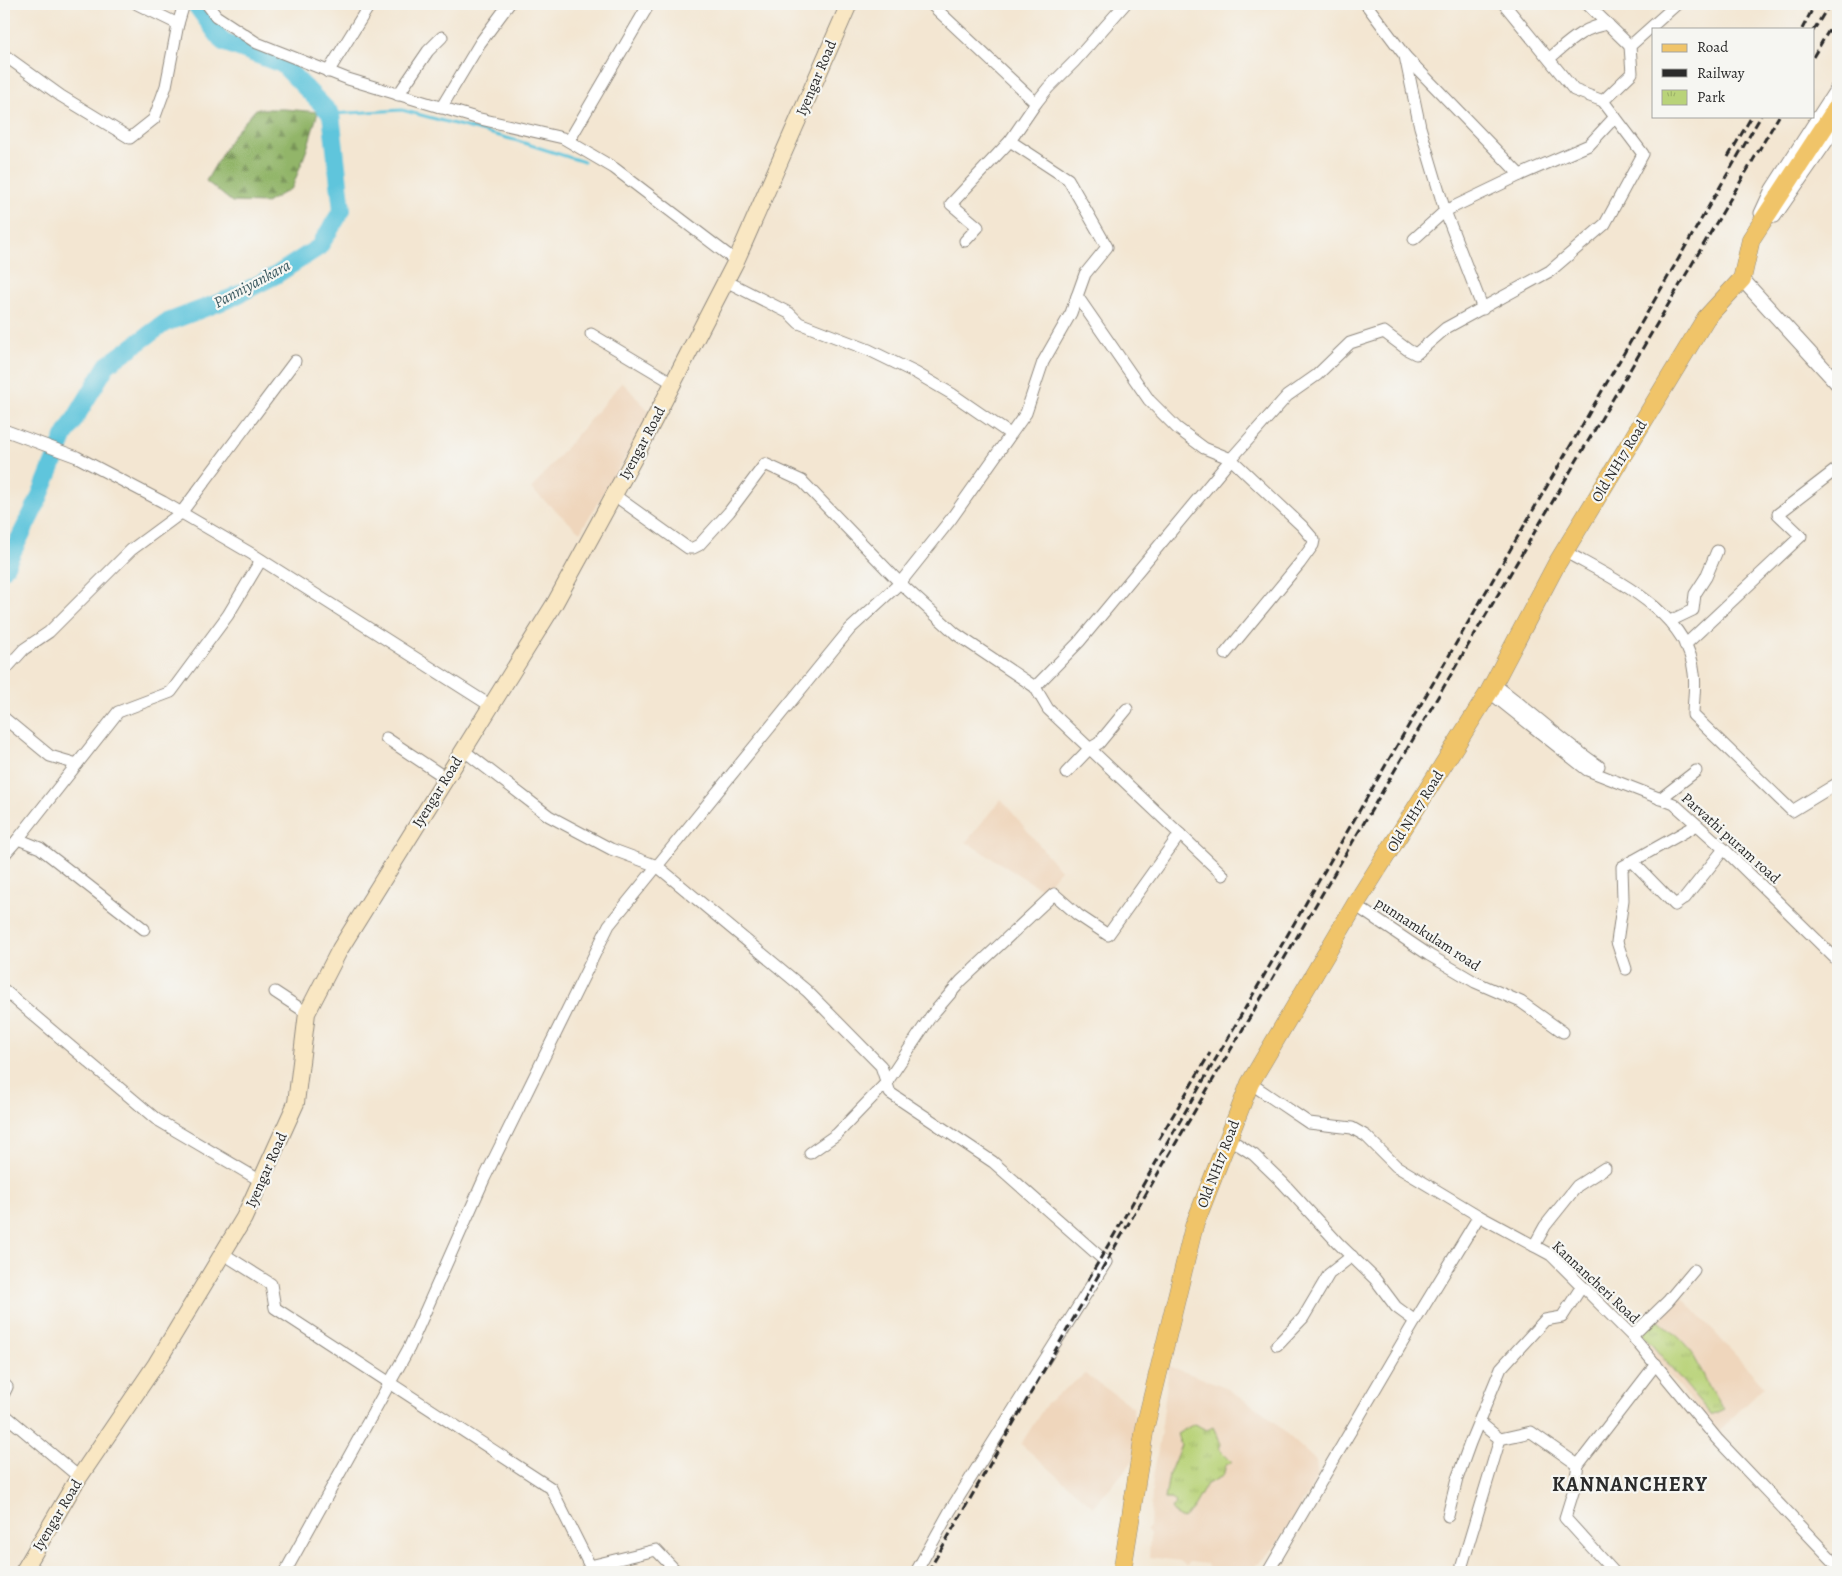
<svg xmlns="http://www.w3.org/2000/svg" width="1842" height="1576" font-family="Alegreya,serif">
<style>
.built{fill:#efd6bc}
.forest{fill:url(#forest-firs);stroke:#5e704a}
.park{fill:url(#park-tufts);stroke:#727f52}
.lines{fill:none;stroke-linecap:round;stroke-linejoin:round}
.stream{stroke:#5fc5dc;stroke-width:3}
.canal{stroke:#5fc5dc;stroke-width:10}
.river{stroke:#5fc5dc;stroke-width:18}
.minor-casing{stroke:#8f887e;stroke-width:13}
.tertiary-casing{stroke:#8f887e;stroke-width:16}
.secondary-casing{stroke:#8f887e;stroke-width:18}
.primary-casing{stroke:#8f887e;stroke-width:19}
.minor{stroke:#fff;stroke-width:11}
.tertiary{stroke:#fff;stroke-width:14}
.secondary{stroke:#f9e7c3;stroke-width:16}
.primary{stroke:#f0c469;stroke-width:18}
.rail{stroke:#2b2b2b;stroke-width:3;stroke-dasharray:8 4;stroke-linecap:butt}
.labels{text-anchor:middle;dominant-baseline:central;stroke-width:4.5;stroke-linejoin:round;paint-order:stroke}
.street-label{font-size:15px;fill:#2b2b2b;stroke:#f6f6f2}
.water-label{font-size:16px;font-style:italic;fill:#3b5960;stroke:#f6f6f2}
.district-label{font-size:20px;font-weight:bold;letter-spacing:1px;fill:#2b2b2b;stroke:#f6f6f2}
</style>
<defs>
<pattern id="forest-firs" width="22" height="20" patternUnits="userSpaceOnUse" patternTransform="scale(1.25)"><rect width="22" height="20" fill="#92b569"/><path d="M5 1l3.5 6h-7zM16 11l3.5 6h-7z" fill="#779357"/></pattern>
<pattern id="park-tufts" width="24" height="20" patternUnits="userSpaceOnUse" patternTransform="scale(1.25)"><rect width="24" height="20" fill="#b9d379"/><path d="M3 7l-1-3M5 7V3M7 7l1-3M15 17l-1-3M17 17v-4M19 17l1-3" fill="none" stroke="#9fb569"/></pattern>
</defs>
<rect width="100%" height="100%" fill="#f6f6f2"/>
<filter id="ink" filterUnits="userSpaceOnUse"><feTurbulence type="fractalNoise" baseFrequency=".02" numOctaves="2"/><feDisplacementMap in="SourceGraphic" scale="10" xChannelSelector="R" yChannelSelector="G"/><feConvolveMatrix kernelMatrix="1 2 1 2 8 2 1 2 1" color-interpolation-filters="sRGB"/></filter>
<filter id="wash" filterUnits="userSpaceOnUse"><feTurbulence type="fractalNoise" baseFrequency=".0096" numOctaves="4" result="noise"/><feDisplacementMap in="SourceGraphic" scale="20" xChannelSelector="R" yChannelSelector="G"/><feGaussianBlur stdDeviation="1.12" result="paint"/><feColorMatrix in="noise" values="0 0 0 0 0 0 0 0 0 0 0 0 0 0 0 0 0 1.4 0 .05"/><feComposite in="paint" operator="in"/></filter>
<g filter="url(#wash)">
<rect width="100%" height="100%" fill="#f3e6d2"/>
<!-- built -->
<g class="built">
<path d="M622,382l30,32 -72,118 -49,-43z"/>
<path d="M1001,799l59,71 -17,20 -77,-48z"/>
<path d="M1680,1295l84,91 -47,47 -81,-98z"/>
<path d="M1169,1366l54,20 40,26 53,49 2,17 -44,70 -25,24h-38l-4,-8 -17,-2 -4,4 -6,-5 -31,-4 1,-24 -4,-3 4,-3 3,-50 8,-45z"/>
<path d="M1085,1374l48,33 2,52 -42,48 -72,-63 26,-41z"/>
</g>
<!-- forest -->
<path class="forest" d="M256,109h28l34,3 -11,37 -15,39 -26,15 -34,-1 -26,-21 27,-46z"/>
<!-- park -->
<g class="park">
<path d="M1658,1319c10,9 23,19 31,30 13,18 20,44 35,60l-13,6 -70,-83z"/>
<path d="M1194,1424l13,6 6,-3 8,17 -2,5 13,13 -6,3 -3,11 -16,8 -15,26 -10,9 -5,-3 -6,-7 4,-6 -3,-4h-7l4,-25 12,-29 -4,-11z"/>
</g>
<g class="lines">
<!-- stream -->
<path class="stream" d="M331,114l71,-4 116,31 66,21"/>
<!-- canal -->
<path class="canal" d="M4,570v-1"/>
<!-- river -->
<path class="river" d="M4,569l33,-66 27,-66 43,-72 58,-42 66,-25 45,-23 43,-28 23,-37 -11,-96 -49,-50 -59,-22 -28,-38"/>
</g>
</g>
<g filter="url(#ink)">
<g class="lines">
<!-- minor casing -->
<g class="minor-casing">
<g id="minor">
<path d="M137,4l41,20"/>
<path d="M207,4l9,12 41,27 91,36 128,39 87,20 51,30 122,93"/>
<path d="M1366,4l39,52 15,71 25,84 38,98"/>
<path d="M1504,4l70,86 29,11"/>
<path d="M1587,4l43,42"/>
<path d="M4,55l57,41 69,42 24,-19 12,-33 12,-62 6,-20"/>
<path d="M1405,56l115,119"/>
<path d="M1551,57c18,-15 32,-30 57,-33"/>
<path d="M328,72l42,-68"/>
<path d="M398,95l30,-44 14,-14"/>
<path d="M1036,103l12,-15 26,-26 51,-58"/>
<path d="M441,108l39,-65 29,-39"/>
<path d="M569,141l80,-137"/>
<path d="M1760,213l11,-24 67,-104"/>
<path d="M1775,217l63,-91"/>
<path d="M1414,239l31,-28 75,-36 69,-30 26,-28"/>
<path d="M965,241l13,-14 -27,-23 59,-63"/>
<path d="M726,281l63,32 10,10 70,27 47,23 36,21 58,40"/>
<path d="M1077,296l72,104 28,28 27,20 27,11 71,67 12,14 -1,5 -13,18 -75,91"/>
<path d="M591,334l82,49"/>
<path d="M4,430l73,27 86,45 89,52 239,152"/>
<path d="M614,495l74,53h5l6,-3 30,-33 36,-48 37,17 98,102 56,51 79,53 13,22 175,166"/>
<path d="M1564,551c47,27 124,60 130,122 2,14 -1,29 -1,42l99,96 46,-28"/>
<path d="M1670,621l23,-11 2,-16 11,-17 11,-26"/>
<path d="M1685,645l116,-109 -23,-22 60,-46"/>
<path d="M4,671l20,-22 25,-17 82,-82 50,-37 114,-152"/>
<path d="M1494,684c36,26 68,57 105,82"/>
<path d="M1035,687l44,-45 152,-183 56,-63 30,-21 33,-32 34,-11 24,18 8,4 30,-26 104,-57 55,-47 38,-70 -40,-53 29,-28 -2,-27 47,-42"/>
<path d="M1489,692l98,78 87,34 50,45 114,112"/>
<path d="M4,718l46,38 27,8"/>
<path d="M386,738l60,40"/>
<path d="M463,750l86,66 62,33 46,17 150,125 74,75 9,27 103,69 113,100 -156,249 -34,61"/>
<path d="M1066,773l23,-24 10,-6 28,-34"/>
<path d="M1660,799l36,-28"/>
<path d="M18,839l100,-127 53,-20 57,-77 33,-55"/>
<path d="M4,855l14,-16 22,9 104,81"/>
<path d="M1632,861l43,44 10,-7 39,-49"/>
<path d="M1355,905l74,50 46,27 46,20 42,30"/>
<path d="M1626,969l-9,-27 6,-42 -1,-33 75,-42"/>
<path d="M4,990l152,129 105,62"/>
<path d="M275,992l32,21"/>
<path d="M1250,1083l59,40 43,5 14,8 30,30 83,50 72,39 81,81 85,103 121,127"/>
<path d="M1228,1138l26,17 29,28 55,60 37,36 21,28 19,14"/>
<path d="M810,1153l27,-19 50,-52 44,-66 30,-35 93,-87 24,21 30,20 72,-101"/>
<path d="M1534,1246l11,-20 32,-40 28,-18"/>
<path d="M222,1253l49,31 4,24 276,180 39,78 66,-16 21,22"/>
<path d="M1632,1336l36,-35 26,-31"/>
<path d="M1277,1345l26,-27 26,-44 23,-18"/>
<path d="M4,1384l3,3 -3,6"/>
<path d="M4,1414l75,63"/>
<path d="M1500,1439l31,-7 47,33 -4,24 -9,29 49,54"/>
<path d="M1578,1465l78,-101"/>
<path d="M1448,1516l9,-37 13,-36 31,-75 44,-48 17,-3 20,-31"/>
<path d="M28,1564l11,8"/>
<path d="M285,1572l124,-224 75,-169 125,-254 241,-296 50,-46 51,-64 75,-106 17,-51 28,-49 14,-39 22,-27 -39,-68 -58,-38 26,-38 -105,-99"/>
<path d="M1268,1572l147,-251 64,-105"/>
<path d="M1460,1572l40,-133 -21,-17"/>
</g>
</g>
<!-- tertiary casing -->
<g class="tertiary-casing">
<path id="tertiary" d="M1742,279l96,105"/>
</g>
<!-- secondary casing -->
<g class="secondary-casing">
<path id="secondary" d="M23,1572l51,-87 82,-121 88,-146 52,-115 11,-90 33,-64 215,-346 83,-152 98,-190 113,-257"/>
</g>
<!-- primary casing -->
<g class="primary-casing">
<path id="primary" d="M1122,1572l23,-145 49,-201 56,-143 105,-178 134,-213 67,-127 150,-247 36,-39 9,-40 87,-133"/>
</g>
<!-- minor -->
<use href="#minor" class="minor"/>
<!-- tertiary -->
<use href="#tertiary" class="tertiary"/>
<!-- secondary -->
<use href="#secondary" class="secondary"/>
<!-- primary -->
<use href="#primary" class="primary"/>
<!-- rail -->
<g class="rail">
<path d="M1802,29l10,-19"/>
<path d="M1813,31l17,-27"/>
<path d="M1813,57l25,-42"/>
<path d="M1728,157l24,-41"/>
<path d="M1159,1139l51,-86"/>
<path d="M1088,1280l673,-1164"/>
<path d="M928,1572l178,-310 673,-1146"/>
</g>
</g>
</g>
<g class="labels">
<!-- street labels -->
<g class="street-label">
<text transform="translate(816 78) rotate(-67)">Iyengar Road</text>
<text transform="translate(642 443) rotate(-62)">Iyengar Road</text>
<text transform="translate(1619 461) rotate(-59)">Old NH17 Road</text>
<text transform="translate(437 792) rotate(-58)">Iyengar Road</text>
<text transform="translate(1415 811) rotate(-58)">Old NH17 Road</text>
<text transform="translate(1731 838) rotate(42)">Parvathi puram road</text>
<text transform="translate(1428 934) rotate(33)">punnamkulam road</text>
<text transform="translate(1218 1164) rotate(-69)">Old NH17 Road</text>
<text transform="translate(266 1170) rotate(-66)">Iyengar Road</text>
<text transform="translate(1596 1282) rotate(43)">Kannancheri Road</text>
<text transform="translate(57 1515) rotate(-59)">Iyengar Road</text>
</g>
<!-- water labels -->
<g class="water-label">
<text transform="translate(252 284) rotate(-28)">Panniyankara</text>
</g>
<!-- district labels -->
<g class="district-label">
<text x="1630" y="1484">KANNANCHERY</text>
</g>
</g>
<!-- margin -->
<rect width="1842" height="1576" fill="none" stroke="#f6f6f2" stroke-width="20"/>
<!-- legend -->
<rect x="1652" y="28" width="162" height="90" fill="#f6f6f2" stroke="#a5a5a2"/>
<rect x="1662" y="44" width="25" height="8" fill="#f0c469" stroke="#a5a5a2"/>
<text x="1697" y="52" font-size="15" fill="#2b2b2b">Road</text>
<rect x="1662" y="69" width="25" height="8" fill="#2b2b2b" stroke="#a5a5a2"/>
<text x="1697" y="78" font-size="15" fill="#2b2b2b">Railway</text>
<rect x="1662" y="90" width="25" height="15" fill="url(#park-tufts)" stroke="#a5a5a2"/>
<text x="1697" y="102" font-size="15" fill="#2b2b2b">Park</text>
</svg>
